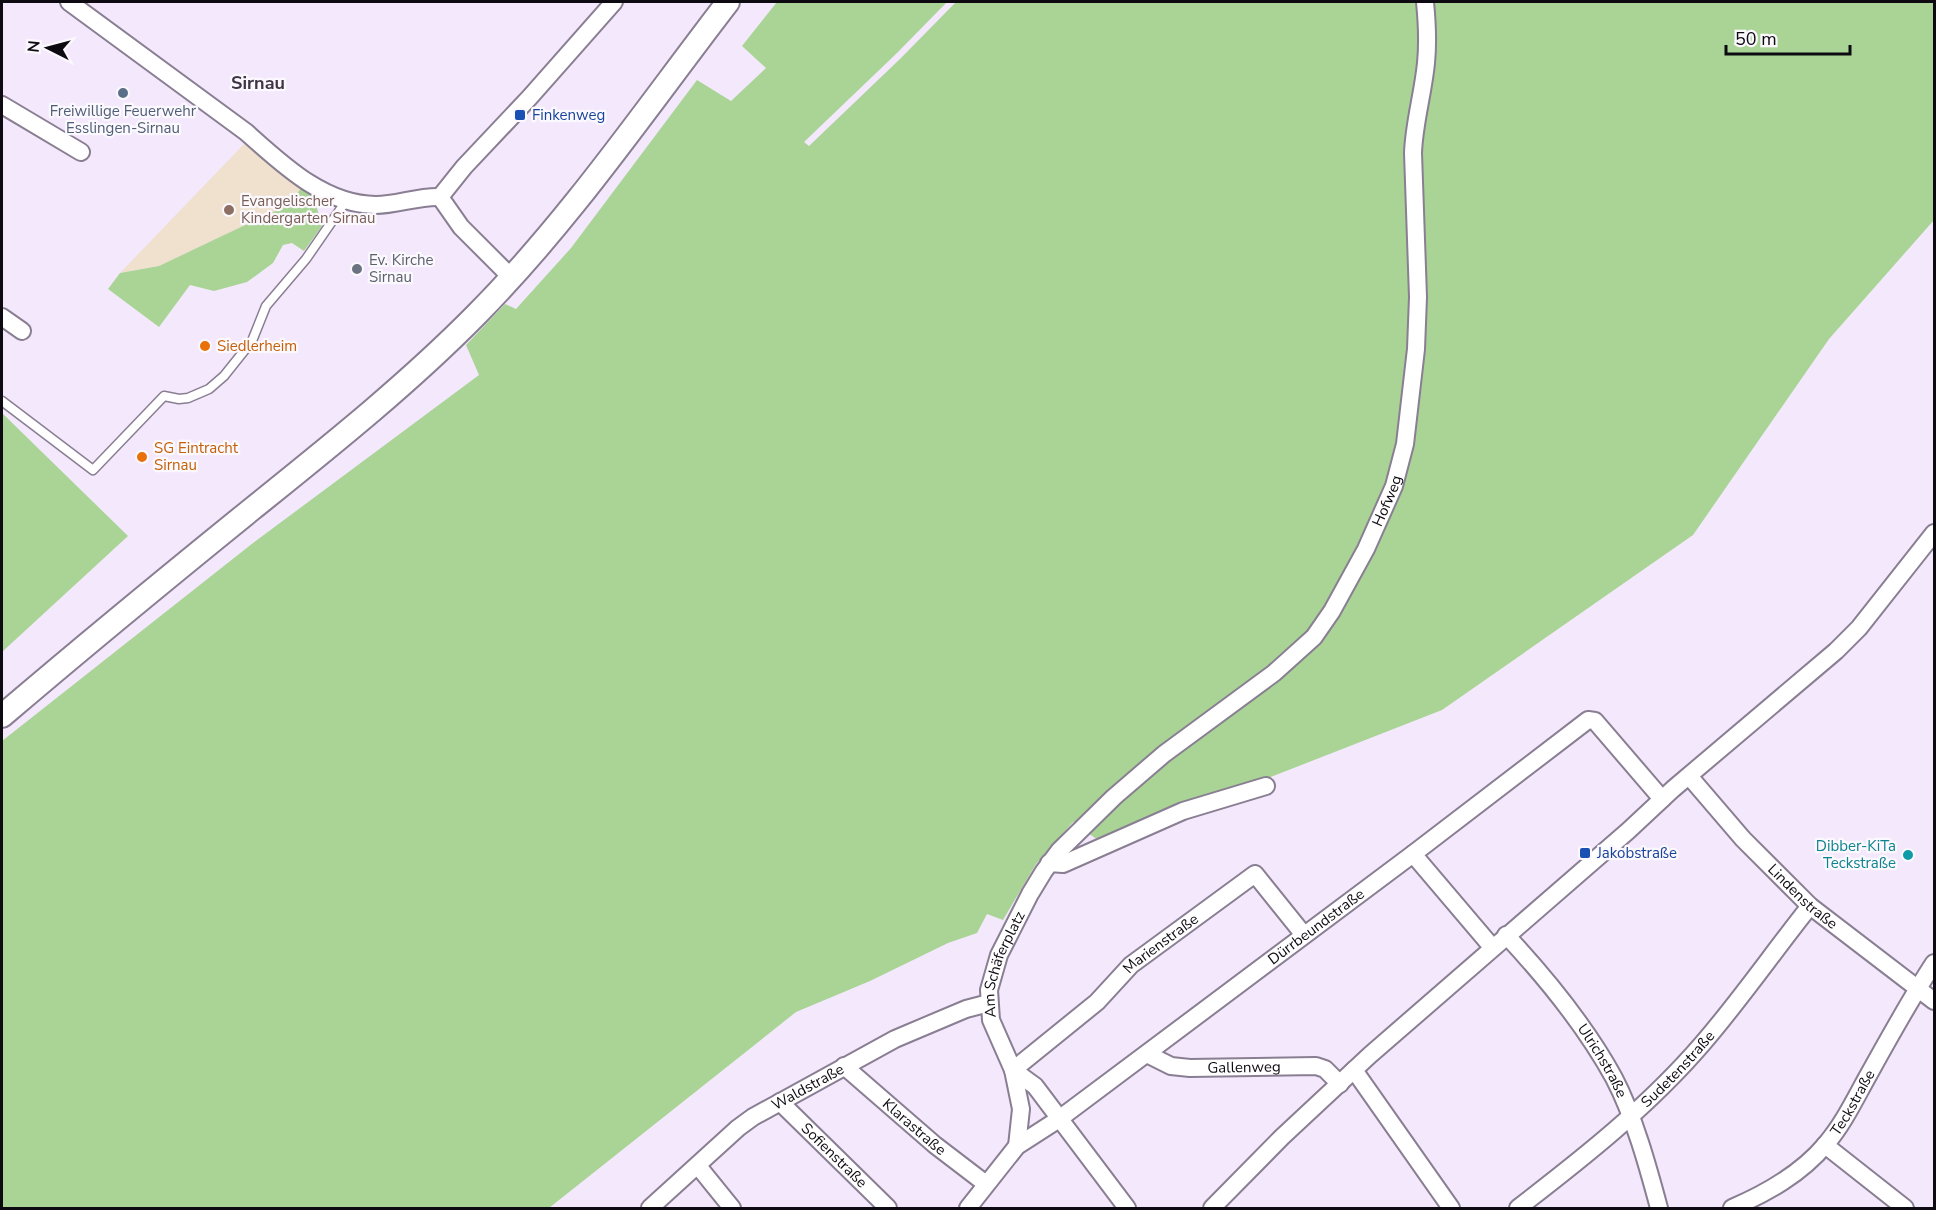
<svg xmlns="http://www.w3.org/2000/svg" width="1936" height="1210" font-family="'Nunito Sans',sans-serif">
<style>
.education{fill:#efe1ce}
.green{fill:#a9d495}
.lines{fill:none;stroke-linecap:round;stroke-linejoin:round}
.service-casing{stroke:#897e92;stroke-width:11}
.minor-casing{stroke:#897e92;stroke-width:20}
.secondary-casing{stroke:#897e92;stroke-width:26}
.service{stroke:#fff;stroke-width:8}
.minor{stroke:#fff;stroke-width:16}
.secondary{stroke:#fff;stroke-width:22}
.service-dot{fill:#5c6f8a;stroke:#fcf9fe;stroke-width:2}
.transit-dot{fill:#1a4fb4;stroke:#fcf9fe;stroke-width:2}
.education-dot{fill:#8d6e63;stroke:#fcf9fe;stroke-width:2}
.worship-dot{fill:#6b7280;stroke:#fcf9fe;stroke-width:2}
.food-dot{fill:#e8710a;stroke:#fcf9fe;stroke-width:2}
.culture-dot{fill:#0f9aa8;stroke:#fcf9fe;stroke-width:2}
.labels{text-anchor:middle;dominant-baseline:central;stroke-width:4.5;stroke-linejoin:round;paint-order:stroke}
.service-label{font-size:15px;fill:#4e5e75;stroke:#fcf9fe}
.transit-label{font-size:15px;fill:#164399;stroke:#fcf9fe;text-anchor:start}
.education-label{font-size:15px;fill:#785e54;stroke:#fcf9fe;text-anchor:start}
.worship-label{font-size:15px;fill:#5b616d;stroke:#fcf9fe;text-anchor:start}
.food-label{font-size:15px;fill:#c56008;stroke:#fcf9fe;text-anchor:start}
.street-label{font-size:15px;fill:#0e0a11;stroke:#fcf9fe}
.culture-label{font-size:15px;fill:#0d838f;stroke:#fcf9fe;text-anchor:end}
.quarter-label{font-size:18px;font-weight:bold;fill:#3f3546;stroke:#fcf9fe}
</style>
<rect width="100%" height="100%" fill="#f4e8fd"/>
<!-- education -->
<path class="education" d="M244,144l58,43 -14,18 -129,61 -39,7z"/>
<!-- green -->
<g class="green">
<path d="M777,2h170l-50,51 -93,89 5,4 92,-88 55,-56h978v218l-105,119 -136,196 -251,175 -340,133 -29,-21 -37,42 -33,56 -16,-6 -10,19 -29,10 -78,38 -74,31 -247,196h-547v-467l251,-198 226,-168 -13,-30 39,-41 11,5 55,-61 126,-168 34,21 35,-33 -24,-22z"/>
<path d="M302,187l11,7 9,32 -18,25 -12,-8 -9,2 -10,18 -26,19 -33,9 -24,-6 -31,42 -51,-38 12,-16 39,-7 63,-30 66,-31z"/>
<path d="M2,413l126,123 -126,116z"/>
</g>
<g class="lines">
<!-- service casing -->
<g class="service-casing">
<path id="service" d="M2,401l91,69 71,-74 15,3 9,-1 21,-9 15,-13 28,-35 14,-35 40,-47 40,-58"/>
</g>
<!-- minor casing -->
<g class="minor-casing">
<g id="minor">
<path d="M69,2l177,130c36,32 78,73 130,73 21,0 42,-9 64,-8"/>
<path d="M2,105l79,47"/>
<path d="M440,197l24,-30 66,-70 84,-95"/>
<path d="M440,197l21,30 51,51"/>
<path d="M2,317l20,14"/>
<path id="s1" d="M1689,776l54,63 67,67 124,95"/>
<path d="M1413,854l79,93"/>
<path d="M1049,863l14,1 120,-53 83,-25"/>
<path id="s2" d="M1506,935c41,44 79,90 108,143 20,38 34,89 45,130"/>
<path id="s3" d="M1147,1054l24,12 19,2 126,-2 9,3 15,15"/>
<path id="s4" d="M844,1066l91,79 51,39"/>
<path id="s5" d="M1013,1070l84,-68 34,-37 124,-91 49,61"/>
<path d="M1013,1070l22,16 92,122"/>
<path d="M1354,1070l97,138"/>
<path id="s6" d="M780,1102l108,106"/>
<path d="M1825,1145l80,63"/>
<path id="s7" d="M1017,1146l4,-37 -8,-39 -22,-50 -2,-30 10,-35 31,-61 14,-23 15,-20 55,-54 50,-43 110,-81 40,-36 18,-26 34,-62 28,-63 11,-42 11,-95 2,-52 -5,-144c1,-30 10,-59 13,-90 2,-20 1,-41 -1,-61"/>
<path d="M698,1166l34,42"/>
<path id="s8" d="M650,1208l88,-80 15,-11 142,-78 71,-30 23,-6"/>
<path id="s9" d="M968,1208l49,-62 42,-27 354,-265 175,-134 7,1 67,78"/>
<path d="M1212,1208l70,-71 88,-82 258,-224 45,-42 163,-138 23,-23 75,-95"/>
<path id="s10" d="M1518,1208c65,-50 131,-102 185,-165 38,-44 71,-92 107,-137"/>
<path id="s11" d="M1732,1208c35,-15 69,-34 94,-64 18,-21 30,-47 43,-70 21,-38 42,-76 65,-111"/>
</g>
</g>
<!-- secondary casing -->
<g class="secondary-casing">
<path id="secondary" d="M2,716c82,-70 166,-139 250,-207 77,-62 155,-124 225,-195 94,-95 170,-207 251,-312"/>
</g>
<!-- service -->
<use href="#service" class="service"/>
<!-- minor -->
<use href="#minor" class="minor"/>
<!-- secondary -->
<use href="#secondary" class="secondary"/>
</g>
<!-- markers -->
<circle class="service-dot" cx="123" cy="93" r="6"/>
<g class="transit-dot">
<rect x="514" y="109" width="12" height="12" rx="3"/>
<rect x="1579" y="847" width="12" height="12" rx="3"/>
</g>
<circle class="education-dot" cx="229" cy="210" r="6"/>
<circle class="worship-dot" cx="357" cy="269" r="6"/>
<g class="food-dot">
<circle cx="205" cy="346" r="6"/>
<circle cx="142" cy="457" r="6"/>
</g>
<circle class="culture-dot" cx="1908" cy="855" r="6"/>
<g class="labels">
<!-- service labels -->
<g class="service-label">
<text x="123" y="111">Freiwillige Feuerwehr<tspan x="123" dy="17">Esslingen-Sirnau</tspan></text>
</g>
<!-- transit labels -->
<g class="transit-label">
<text x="532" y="115">Finkenweg</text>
<text x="1597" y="853">Jakobstraße</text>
</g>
<!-- education labels -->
<g class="education-label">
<text x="241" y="201">Evangelischer<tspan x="241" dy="17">Kindergarten Sirnau</tspan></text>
</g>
<!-- worship labels -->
<g class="worship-label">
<text x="369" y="260">Ev. Kirche<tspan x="369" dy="17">Sirnau</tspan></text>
</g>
<!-- food labels -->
<g class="food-label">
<text x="217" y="346">Siedlerheim</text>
<text x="154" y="448">SG Eintracht<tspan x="154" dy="17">Sirnau</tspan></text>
</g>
<!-- street labels -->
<g class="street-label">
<text stroke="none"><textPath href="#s7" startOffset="807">Hofweg</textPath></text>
<text stroke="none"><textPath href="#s1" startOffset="166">Lindenstraße</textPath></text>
<text stroke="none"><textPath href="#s9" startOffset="450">Dürrbeundstraße</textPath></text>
<text stroke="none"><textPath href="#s5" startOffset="195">Marienstraße</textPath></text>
<text stroke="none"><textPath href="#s7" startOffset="190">Am Schäferplatz</textPath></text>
<text stroke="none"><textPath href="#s2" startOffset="159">Ulrichstraße</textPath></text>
<text stroke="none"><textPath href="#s3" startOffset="100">Gallenweg</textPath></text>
<text stroke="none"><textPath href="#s10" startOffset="212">Sudetenstraße</textPath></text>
<text stroke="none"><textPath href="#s8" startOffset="200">Waldstraße</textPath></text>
<text stroke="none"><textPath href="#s11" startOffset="164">Teckstraße</textPath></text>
<text stroke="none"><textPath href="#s4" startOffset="93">Klarastraße</textPath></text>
<text stroke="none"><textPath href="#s6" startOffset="76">Sofienstraße</textPath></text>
</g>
<!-- culture labels -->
<g class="culture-label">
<text x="1896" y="846">Dibber-KiTa<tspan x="1896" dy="17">Teckstraße</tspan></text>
</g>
<!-- quarter labels -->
<g class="quarter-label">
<text x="258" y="83">Sirnau</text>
</g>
</g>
<!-- border -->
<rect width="1936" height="1210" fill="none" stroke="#0e0a11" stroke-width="6"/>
<!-- north arrow -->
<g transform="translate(48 48) rotate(276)" stroke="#fcf9fe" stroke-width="4.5" paint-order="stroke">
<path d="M0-4.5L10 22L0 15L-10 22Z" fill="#0e0a11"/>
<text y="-9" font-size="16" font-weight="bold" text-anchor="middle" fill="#0e0a11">N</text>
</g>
<!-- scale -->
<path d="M1726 45v9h124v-9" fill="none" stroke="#0e0a11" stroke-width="3"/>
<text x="1735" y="45" font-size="18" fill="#0e0a11" stroke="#fcf9fe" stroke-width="4.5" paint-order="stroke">50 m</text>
</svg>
